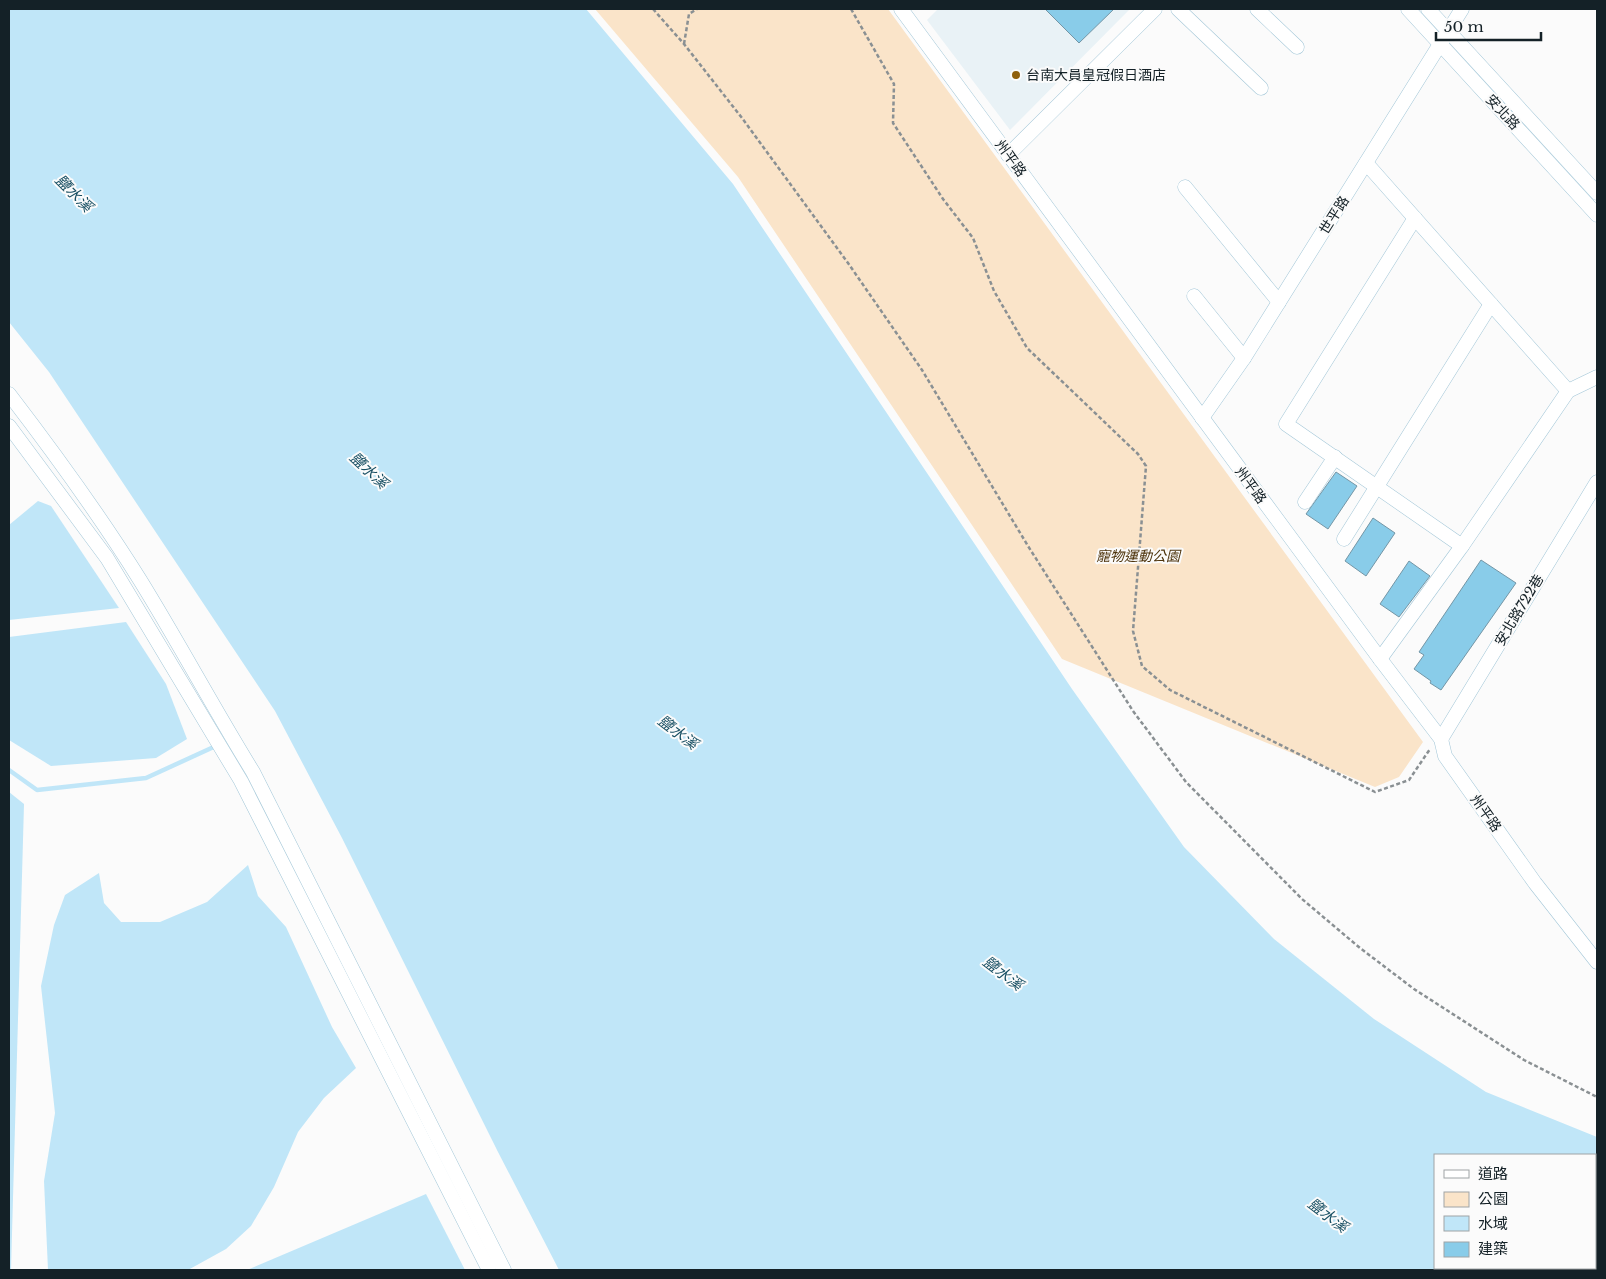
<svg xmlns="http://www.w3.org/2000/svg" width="1606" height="1279" font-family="'Libre Baskerville','Noto Sans TC',serif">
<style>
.built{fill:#e9f2f6}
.green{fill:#fae4c9}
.water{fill:#c0e6f8;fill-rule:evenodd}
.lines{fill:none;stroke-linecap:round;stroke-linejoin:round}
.stream{stroke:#c0e6f8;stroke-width:4.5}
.building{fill:#89cce9;stroke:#7496a6}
.minor-casing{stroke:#a3c7d8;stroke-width:15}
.path{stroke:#8a9093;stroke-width:2.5;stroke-dasharray:4 2.5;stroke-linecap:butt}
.minor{stroke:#fff;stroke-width:14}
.poi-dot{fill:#90600c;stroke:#fbfbfb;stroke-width:2}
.labels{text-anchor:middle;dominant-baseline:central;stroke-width:4;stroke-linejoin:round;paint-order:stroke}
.poi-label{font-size:14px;fill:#142127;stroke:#fbfbfb;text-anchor:start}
.street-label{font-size:14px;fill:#142127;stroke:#fbfbfb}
.park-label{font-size:14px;font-style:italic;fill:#4e340c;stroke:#fbfbfb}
.water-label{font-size:15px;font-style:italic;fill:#184f63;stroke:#fbfbfb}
</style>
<rect width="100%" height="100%" fill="#fbfbfb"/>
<!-- built -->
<path class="built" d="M938,9h192l-120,121 -83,-110z"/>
<!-- green -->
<path class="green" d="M595,9h293l535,733 -24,35 -24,10 -313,-128 -324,-482z"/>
<!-- water -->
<g class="water">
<path d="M9,9h577l147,175 339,505 112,158 90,92 100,80 112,73 111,45v133h-1038l-61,-118 -156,-314 -67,-127 -226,-339 -40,-50zM1595,1155v113h-160v-113z"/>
<path d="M38,501l13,5 68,102 -110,12v-95z"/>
<path d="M126,622l40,62 21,55 -31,19 -105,8 -42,-26v-103z"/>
<path d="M9,792l15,12 -13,466h-2z"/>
<path d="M248,865l10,31 28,31 46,100 24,41 -32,30 -26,34 -24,55 -23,39 -25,23 -38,21h-140l-4,-89 11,-68 -14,-127 13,-61 11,-30 34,-22 5,30 17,19h39l47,-20z"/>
<path d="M426,1194l39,76h-218z"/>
</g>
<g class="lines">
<!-- stream -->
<path class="stream" d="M9,770l28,20 109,-12 72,-33"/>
</g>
<!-- building -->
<g class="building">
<path d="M1045,9h69l-35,34z"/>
<path d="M1336,472l21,14 -29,43 -22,-15z"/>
<path d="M1373,518l22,15 -29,43 -21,-15z"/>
<path d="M1481,560l35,23 -75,107 -11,-7 1,-2 -17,-12 10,-14 -5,-3z"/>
<path d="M1409,561l21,15 -31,41 -19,-13z"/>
</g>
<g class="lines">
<!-- minor casing -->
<g class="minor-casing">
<g id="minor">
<path d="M901,9l479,650 61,80 4,17 90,127 62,79"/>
<path d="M1178,9l83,79"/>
<path d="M1257,9l40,38"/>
<path d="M1408,9l189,206"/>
<path d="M1428,9l169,184"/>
<path d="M1008,155l147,-146"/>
<path d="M1366,163l202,228"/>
<path d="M1185,187l94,115"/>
<path d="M1415,218l-129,206 176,122"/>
<path d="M1194,296l50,62"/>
<path d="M9,394c46,60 91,122 131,186 39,63 74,129 113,192l251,498"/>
<path d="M1202,418l42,-60 218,-349"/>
<path d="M9,426l98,132 134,223 248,489"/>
<path d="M1305,502l30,-45"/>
<path d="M1344,539l147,-235"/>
<path d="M1380,659l82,-113 106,-155 29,-14"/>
<path d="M1441,739l156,-257"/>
</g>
</g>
<!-- path -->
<g class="path">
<path d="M653,9l31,35 58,74 106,145 74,107 106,176 105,165 53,71 116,117 58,49 54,41 110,71 73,37"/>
<path d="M851,9l43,75 -1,39 50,76 30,39 21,53 33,57 111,106 8,12 -13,165 9,35 28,24 205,102 34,-12 21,-31"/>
<path d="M684,44l5,-30 8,-5"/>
</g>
<!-- minor -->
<use href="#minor" class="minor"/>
</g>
<!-- markers -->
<circle class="poi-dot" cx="1016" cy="75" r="5"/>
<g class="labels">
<!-- poi labels -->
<g class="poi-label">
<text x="1026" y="75">台南大員皇冠假日酒店</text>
</g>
<!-- street labels -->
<g class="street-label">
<text transform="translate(1503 112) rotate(47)">安北路</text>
<text transform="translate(1011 158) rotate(54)">州平路</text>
<text transform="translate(1334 215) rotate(-58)">世平路</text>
<text transform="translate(1251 485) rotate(54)">州平路</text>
<text transform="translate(1519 610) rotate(-59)">安北路722巷</text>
<text transform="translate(1486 813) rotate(55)">州平路</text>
</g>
<!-- park labels -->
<g class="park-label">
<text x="1138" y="556">寵物運動公園</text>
</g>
<!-- water labels -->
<g class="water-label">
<text transform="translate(74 193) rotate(45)">鹽水溪</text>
<text transform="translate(369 470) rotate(43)">鹽水溪</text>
<text transform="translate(678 732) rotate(37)">鹽水溪</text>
<text transform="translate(1003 973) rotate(37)">鹽水溪</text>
<text transform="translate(1328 1215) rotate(37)">鹽水溪</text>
</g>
</g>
<!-- border -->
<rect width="1606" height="1279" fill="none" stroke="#142127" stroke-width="20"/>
<!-- legend -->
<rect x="1434" y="1154" width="162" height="115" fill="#fbfbfb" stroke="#9fa4a6"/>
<rect x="1444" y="1170" width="25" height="8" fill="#ffffff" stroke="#9fa4a6"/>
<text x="1478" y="1179" font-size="15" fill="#142127">道路</text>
<rect x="1444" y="1192" width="25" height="15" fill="#fae4c9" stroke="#9fa4a6"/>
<text x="1478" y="1204" font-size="15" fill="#142127">公園</text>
<rect x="1444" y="1216" width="25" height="15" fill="#c0e6f8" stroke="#9fa4a6"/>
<text x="1478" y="1229" font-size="15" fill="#142127">水域</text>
<rect x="1444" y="1242" width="25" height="15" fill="#89cce9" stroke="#9fa4a6"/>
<text x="1478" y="1254" font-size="15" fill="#142127">建築</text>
<!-- scale -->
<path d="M1436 32v8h105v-8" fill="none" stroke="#142127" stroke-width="2.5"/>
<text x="1444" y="32" font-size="15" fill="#142127" stroke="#fbfbfb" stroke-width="4" paint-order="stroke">50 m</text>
</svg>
